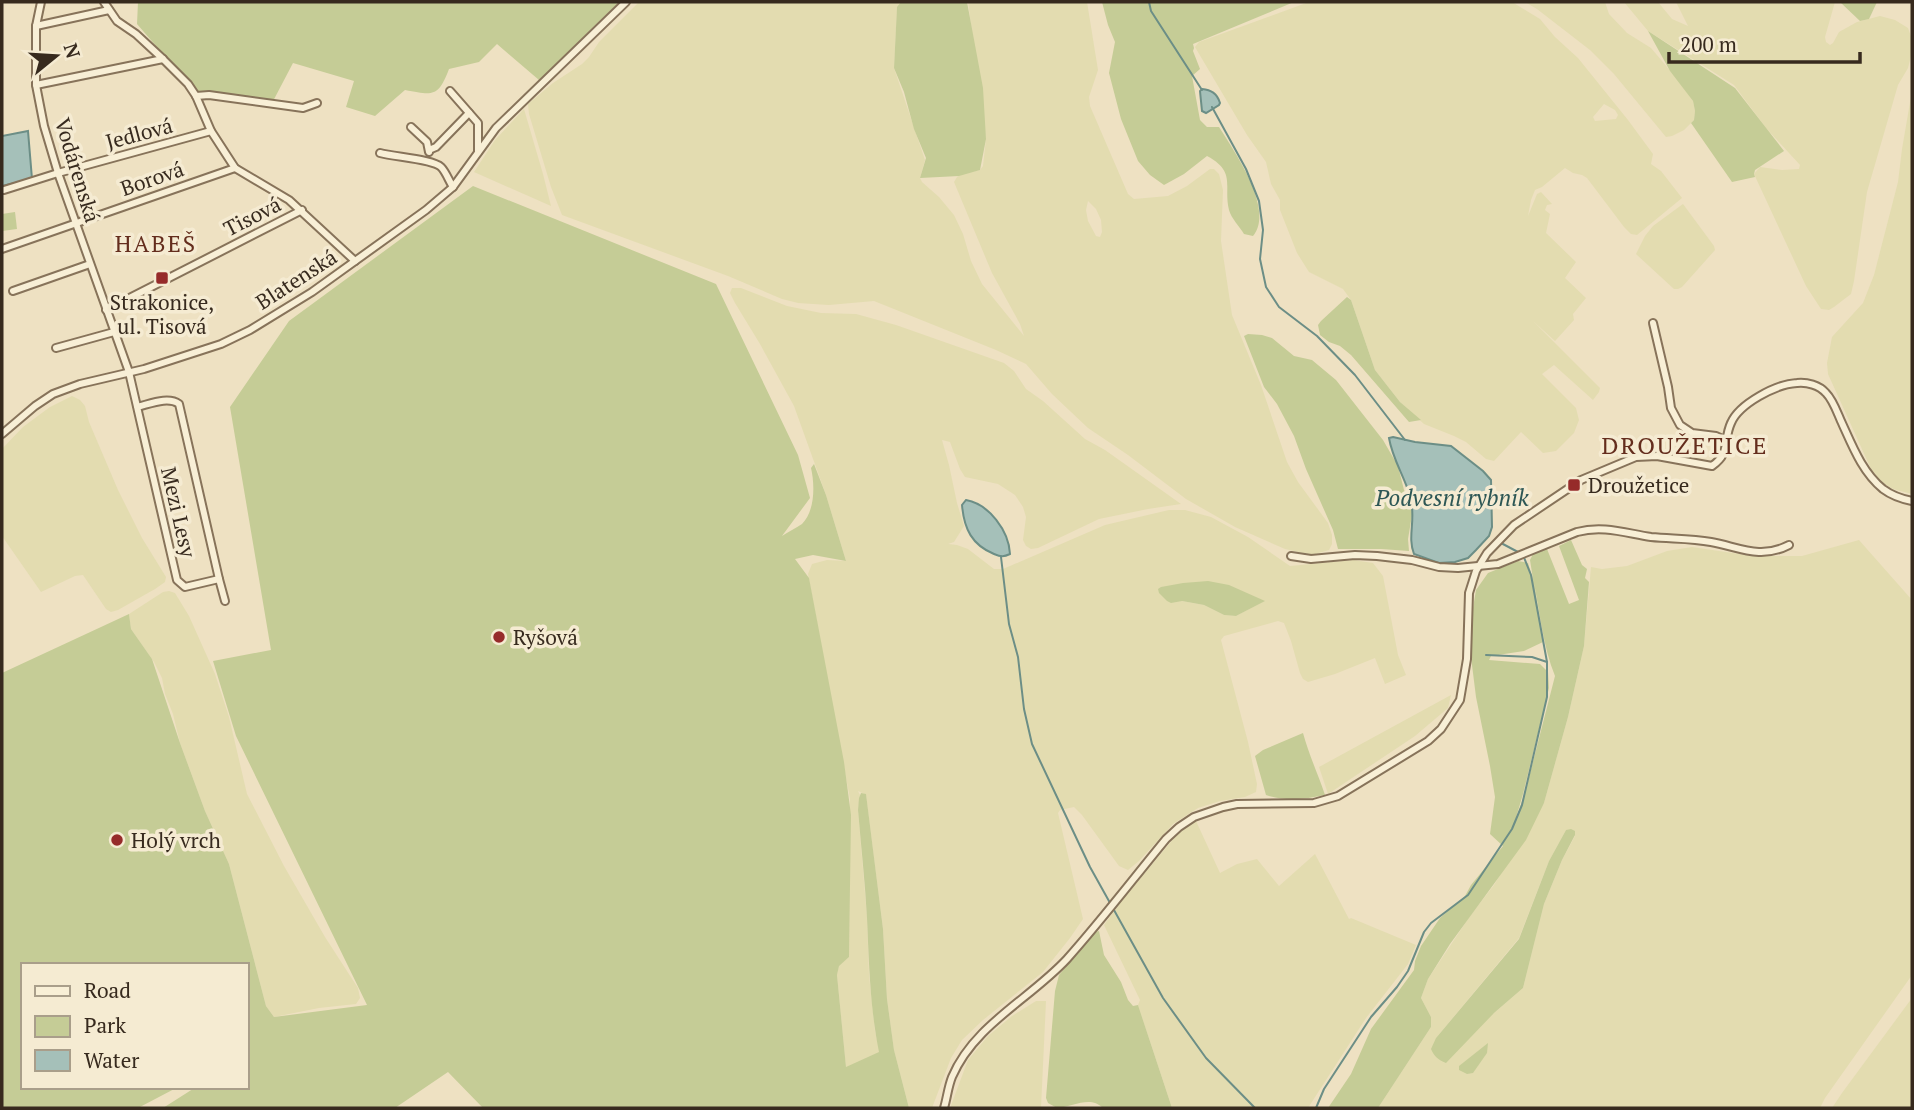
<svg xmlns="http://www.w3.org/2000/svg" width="1914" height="1110" font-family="'PT Serif',serif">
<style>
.farmland{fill:#e3dcb0;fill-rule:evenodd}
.green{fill:#c5cc96;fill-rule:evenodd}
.water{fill:#a5c0b9;stroke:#6c8e86;stroke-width:2}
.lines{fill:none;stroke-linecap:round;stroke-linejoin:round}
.stream{stroke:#6c8e86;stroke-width:2}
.minor-casing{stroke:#87735a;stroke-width:10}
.minor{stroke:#f8efd6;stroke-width:6}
.poi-dot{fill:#962b2a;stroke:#f5ebd2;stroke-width:2.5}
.labels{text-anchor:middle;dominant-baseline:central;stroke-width:7;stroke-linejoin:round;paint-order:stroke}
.street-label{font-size:21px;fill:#372a1e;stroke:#f5ebd2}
.poi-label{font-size:21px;fill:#372a1e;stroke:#f5ebd2;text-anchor:start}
.neighbourhood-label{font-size:23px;letter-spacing:2px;fill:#642d1d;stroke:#f5ebd2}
.water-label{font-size:23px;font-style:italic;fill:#2d5755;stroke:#f5ebd2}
.quarter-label{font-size:24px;letter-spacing:2px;fill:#642d1d;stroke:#f5ebd2}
</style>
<rect width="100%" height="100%" fill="#eee1c2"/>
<!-- farmland -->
<g class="farmland">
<path d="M639,2h262l-4,6 -3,60 31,92 -5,18 2,4 17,15 15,18 9,19 8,27 11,23 42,52 -4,-12 -28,-51 -38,-91 3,-5 5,-3 18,-4 3,-4 3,-27 -18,-137h119l11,68 -9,27 1,9 38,88 6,5 34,-3 19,-10 23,-17h4l5,5 4,16 -2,51 11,74 29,70 26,77 11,20 30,41 4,12v9l-3,6 -17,5 -27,-6 -50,-22 -49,-28 -58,-44 -40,-27 -36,-34 -26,-30 -30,-14 -122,-49 -45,4 -31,-2 -16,-4 -54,-23 -166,-61 -11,-28 -22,-73 -1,-10 25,-21 29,-19 7,-7 10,-15zM1088,201l8,8 5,11 1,12 -2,5 -4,-1 -8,-15 -2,-11z"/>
<path d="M1309,2h203l28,17 15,18 23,21 50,62 25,34 -2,10 10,7 21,27 -45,37 -6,-1 -7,-7 -37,-49 -5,-3 -9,-2 -8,-5 -23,19 -7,3 -4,10 -3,16 9,-22 4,-2 11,12 -5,1 -2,5 5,4 -4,19 30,29 -11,16 21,20 -13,16 1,6 -19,21 -22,-20 67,67 -1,4 -6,8 -39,-35 -12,9 34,34 3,12 -5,13 -18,18 -13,2 -22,-21 -27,29 -8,-2 -20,-17 -12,-6 -30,-12 -24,-22 -25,-32 -24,-70 -8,-11 -34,-17 -12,-19 -17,-43v-10l-9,-16 -5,-22 -19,-27 -52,-88 4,-5zM1604,104l11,6 3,5 -2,4 -21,2 -2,-4z"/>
<path d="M1525,2h80l4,12 18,19 24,15 27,32 15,21 2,10 -1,9 -10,10 -12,6 -6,1 -52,-63 -24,-24 -53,-41z"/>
<path d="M1624,2h34l14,17 16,7 -12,-24h159l-10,35 1,5 4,3 3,-2 6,-11 18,-10 23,-6 15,4 13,8 4,11v13l-4,16 -10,17 -31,107 -13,89 -3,13 -17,13 -5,3 -8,-1 -15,-23 -52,-112 6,-7 22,3 17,-1 1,-4 -34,-37 -32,-43 -86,-54z"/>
<path d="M1912,91v403l-19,-5 -12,-7 -10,-13 -43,-95 -1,-11 5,-26 31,-34 11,-28 24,-93 4,-33z"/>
<path d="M524,109l19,65 8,32 -77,-34 21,-32z"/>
<path d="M1683,204l31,42 1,4 -33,37 -4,2h-4l-38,-35 9,-18 8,-10z"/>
<path d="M732,288h9l46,18 34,7 35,1 40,11 108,38 10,8 12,18 17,12 42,38 20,11 76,54 -33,5 -49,10 -61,29 -7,1 -5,-3 -3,-6 3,-23 -3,-10 -8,-12 -17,-11 -33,-7 -5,-8 -10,-27 -8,-2 7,25 8,38 7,23 -10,16 -6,2 9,1 11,4 26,20h9l102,-44 64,-15h16l26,7 37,20 42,29 63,-6 20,3 10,13 15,79 8,20 -21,9 -10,-26 -40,16 -27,8 -5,-3 -3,-6 -9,-32 -7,-18 -6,-2 -54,15 -3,4 27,102 9,42 -1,8 -11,5 -25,4 -22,7 -25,16 -34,37 -11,9 -9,-4 -37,-51 -8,-8 -14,3 -2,3 25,106 -13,19 -27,34 -60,48 -21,20 -11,18 -19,50h-23l-15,-58 -7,-51 -4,-70 -17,-134 -8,-4 2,4 -2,15 9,107 2,58 6,56 5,22 -34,15 -9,-93 2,-10 10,-8 1,-158 -42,-225 4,-10 15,-4 19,1 -20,-66 -32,-89 -34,-62 -25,-41 -5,-10zM1182,601h82l-28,15 -12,-1 -20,-10z"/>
<path d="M72,396l8,4 5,6 4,16 29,68 24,48 24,39 -1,5 -10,7 -37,21 -7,2 -5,-3 -23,-34 -8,1 -34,16 -39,-56v-87l21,-22 27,-20z"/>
<path d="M1859,540l53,60v375l-87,123 -5,10h-442l53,-81v-10l-10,-19 7,-19 42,-63 24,-31 50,-82 24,-86 16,-71 7,-79 11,2 25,-3 40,-15 25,-4 61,9h49zM1566,830l9,6 -13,24 -18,44 -21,84 -29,25 -58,25 83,-100 30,-77z"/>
<path d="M169,591l6,2 14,23 26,58 14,43 18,77 37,72 41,71 33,51 2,10 -4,6 -37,4 -45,9 -8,-11 -37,-142 -24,-53 -25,-68 -7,-29 -8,-20 -3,-16 -8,-16 -23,-33 -2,-15 34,-22z"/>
<path d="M1451,695l-3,13 -33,28 -87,58 -9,-27z"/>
<path d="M1196,821l24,52 17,-9 20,-5 22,27 36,-32 34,65 2,-1 65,27 -8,19 -42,54 -58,90h-136l-34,-103 2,-5 -36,-75 19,-26 57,-68z"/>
<path d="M1912,998v110h-80l10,-15z"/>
<path d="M1036,1001h10l-5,107h-91l18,-48 20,-24 24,-20z"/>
</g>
<!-- green -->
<g class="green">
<path d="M138,2h481l-80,78 -42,-36 -18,18 -30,7c-11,29 -16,26 -44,21l-30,26 -29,-9 8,-26 -61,-18 -22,42 -74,-12 -60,-69z"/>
<path d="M901,2h66l16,86 3,51 -6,31 -21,6 -39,2 6,-20 -12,-29 -10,-37 -10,-24 3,-61z"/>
<path d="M1102,2h192l-101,42 1,4 -1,3 7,18 -8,7 8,44 7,7h12c15,24 56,82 34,109l-9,-2c-4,-7 -13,-16 -15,-24 -6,-24 8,-38 -22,-54l-23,18 -20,11 -14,-10 -12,-14 -17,-42 -12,-46 6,-31 -7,-17z"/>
<path d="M1840,2h37l-8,17 -9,2z"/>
<path d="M1648,31l87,57 49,63 -29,19 -1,4 1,3 -23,5 -41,-59 3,-3 1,-9 -2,-10 -23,-30z"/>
<path d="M473,186l243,98 82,171 12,43 -28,38c6,-4 14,-8 20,-12 13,-13 13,-39 9,-56l3,-4 12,31 20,66 -33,-6 -18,4 14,19 35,184 7,53 -2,142 -10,9 -2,9 9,92 33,-15c-9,-44 -10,-89 -12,-134 -2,-36 -6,-72 -9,-108l1,-12 2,-5 5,1 17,135 4,70 7,51 15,58h-426l-35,-36 -53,36h-232l33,-21h51v-33l2,-1h-2v-88h-224v122h155l-40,21h-136v-435l127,-59 2,15 21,30 28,84 25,68 24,53 37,142 8,11 93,-12 -131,-269 -23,-75 58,-11 -41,-243 59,-86z"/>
<path d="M15,212l2,17 -15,2v-17z"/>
<path d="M1347,297l4,3 24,70 25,32 21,18 -12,2 -58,-67 -11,-9 -11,-4 -9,-7 -2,-10 3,-4z"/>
<path d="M1248,334l14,1 10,3 22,18 18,4 24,20 47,60 15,26 6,24 9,19 -5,30 1,12 -28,-2h-43l-5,-19 -27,-61 -12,-33 -17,-32 -13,-17 -20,-51z"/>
<path d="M1571,540l11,25 5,4 -2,9 4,4 -5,64 -16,71 -24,86 -18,37 -76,104 -22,35 -7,19 10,19v10l-53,81h-50l23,-34 20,-45 43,-59 1,-9 6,-15 19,-28 25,-22 6,-11 32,-39 -13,-12 5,-37 -5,-31 -14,-69 -5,-40 1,-43 4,-24 12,-17 30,-12 10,2 5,16 -3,-19 3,-6 14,-5 22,55 10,-4 -20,-54zM1534,583c6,31 9,63 21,93l-29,113 -13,39 10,-34 26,-106 -1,-16 -8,-8 -51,-4 2,-4 33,-5 19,-9z"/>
<path d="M1208,581l21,4 36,16 -29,15 -12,-1 -20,-10 -22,-4 -11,2 -4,-2 -8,-8 -1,-4 3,-2 22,-4z"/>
<path d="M1303,733c6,22 15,41 22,62 -19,4 -40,7 -59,0l-11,-39 8,-6z"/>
<path d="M1571,829l4,2v4l-13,25 -18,44 -21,84 -29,25 -48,50c-8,-3 -12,-7 -15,-14l5,-11 83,-99 30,-78 17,-31z"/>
<path d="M1099,931l5,24 17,27 7,18 5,6 5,-1 34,103h-69c-13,-13 -30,-1 -46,0l-9,-5 -2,-5 9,-107 4,-16 36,-43z"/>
<path d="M1488,1043l-1,10 -14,20 -6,1 -8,-4v-4z"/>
</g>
<!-- water -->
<g class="water">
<path d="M1202,89c9,1 15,4 18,14l-1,2 -13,8 -4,-2 -2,-20z"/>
<path d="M28,131l4,48 -30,7v-50z"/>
<path d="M1393,437l22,5 36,4 32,25 8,9 1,47 -3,9 -13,14 -8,8 -13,4 -16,1 -25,-9c-6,-15 0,-30 -2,-46 -2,-24 -19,-45 -23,-70z"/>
<path d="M966,500c23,4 43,31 44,54 -6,3 -9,3 -16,0 -22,-9 -30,-25 -32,-49z"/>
</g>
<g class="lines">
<!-- stream -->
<g class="stream">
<path d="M1149,2l2,9 51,79"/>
<path d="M1212,107l34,62 13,32 4,29 -3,29 6,28 13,20 38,29 38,39 50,65"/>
<path d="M1501,543l17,9"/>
<path d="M1001,557l8,67 9,33 6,52 8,35 58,123 73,131 43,60 49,50"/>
<path d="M1486,655l46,2 15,5"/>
<path d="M1316,1108l8,-19 47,-72 26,-30 11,-16 16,-39 7,-9 37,-28 44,-66 10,-24 25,-108v-35l-16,-87 -8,-20"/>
</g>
<!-- minor casing -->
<g class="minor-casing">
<g id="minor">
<path d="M41,2l-5,24v59l8,41 14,47 71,199 48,208 8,7 34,-8 -40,-175c-11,-8 -29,0 -42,3"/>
<path d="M104,2l13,19 19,13 27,25 25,25 8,12 15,35 24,37 54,32 66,61"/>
<path d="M36,26l73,-16"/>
<path d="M36,85l127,-26"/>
<path d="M450,91l28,32v29"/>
<path d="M196,96l13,-1 94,13 14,-5"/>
<path d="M411,127l16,15 2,10"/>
<path d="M429,150l7,-3 33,-34"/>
<path d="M380,153c14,4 53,6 61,14 5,5 8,14 12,20"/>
<path d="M4,190l54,-17 153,-42"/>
<path d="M2,249l233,-81"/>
<path d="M13,291l77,-27"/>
<path d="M106,310l196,-100"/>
<path d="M1653,323l15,64 3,21 9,17 12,8 24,3 11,5"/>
<path d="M56,348l58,-16"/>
<path d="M2,434l33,-28 18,-12 27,-10 64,-15 77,-25 29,-14 62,-38 114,-82 27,-23 43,-59 130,-126"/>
<path d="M1291,556l20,3 44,-4 22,1 35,4 27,7 19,1 40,-4 79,-32c26,-7 48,1 74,5 20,2 40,1 60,5 28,5 49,18 78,3"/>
<path d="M219,579l6,22"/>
<path d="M944,1108c3,-10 4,-21 8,-31 22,-52 78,-78 115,-118 34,-38 66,-80 99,-120l13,-12 15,-10 29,-10 14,-3 77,-1 24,-7 90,-55 13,-12 19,-29 7,-41 2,-66 7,-22 11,-18 27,-28 67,-45 55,-23 21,-1 55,10c19,-13 11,-26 19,-43 8,-19 45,-39 66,-40 10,-1 22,2 29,10 7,7 11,19 15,28 11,24 21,51 42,68 8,6 19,10 29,12"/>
</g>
</g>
<!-- minor -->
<use href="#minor" class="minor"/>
</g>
<!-- markers -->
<g class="poi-dot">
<rect x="155" y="271" width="14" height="14" rx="3.5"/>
<rect x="1567" y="478" width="14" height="14" rx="3.5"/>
<circle cx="499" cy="637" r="7"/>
<circle cx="117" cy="840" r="7"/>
</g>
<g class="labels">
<!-- street labels -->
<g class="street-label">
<text transform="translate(139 133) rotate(-15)">Jedlová</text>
<text transform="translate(78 170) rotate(73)">Vodárenská</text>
<text transform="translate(152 178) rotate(-19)">Borová</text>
<text transform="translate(252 216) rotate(-27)">Tisová</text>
<text transform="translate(296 279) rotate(-33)">Blatenská</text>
<text transform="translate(179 512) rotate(77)">Mezi Lesy</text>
</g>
<!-- poi labels -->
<g class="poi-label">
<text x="162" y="302" text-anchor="middle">Strakonice,<tspan x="162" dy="24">ul. Tisová</tspan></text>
<text x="1588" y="485">Droužetice</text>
<text x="513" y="637">Ryšová</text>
<text x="131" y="840">Holý vrch</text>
</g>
<!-- neighbourhood labels -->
<g class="neighbourhood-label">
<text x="156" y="243">HABEŠ</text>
</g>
<!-- water labels -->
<g class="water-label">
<text x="1452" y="497">Podvesní rybník</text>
</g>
<!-- quarter labels -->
<g class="quarter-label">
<text x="1685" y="445">DROUŽETICE</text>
</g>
</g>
<!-- border -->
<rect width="1914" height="1110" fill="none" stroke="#372a1e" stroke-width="7"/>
<!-- legend -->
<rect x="21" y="963" width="228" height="126" fill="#f5ebd2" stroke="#a99e8a" stroke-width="2"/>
<rect x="35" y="986" width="35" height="10" fill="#f8efd6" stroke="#a99e8a" stroke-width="2"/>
<text x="84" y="998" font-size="21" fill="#372a1e">Road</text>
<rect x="35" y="1016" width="35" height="21" fill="#c5cc96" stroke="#a99e8a" stroke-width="2"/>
<text x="84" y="1033" font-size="21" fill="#372a1e">Park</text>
<rect x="35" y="1050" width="35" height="21" fill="#a5c0b9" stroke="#a99e8a" stroke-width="2"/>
<text x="84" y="1068" font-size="21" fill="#372a1e">Water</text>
<!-- north arrow -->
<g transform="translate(56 56) rotate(72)" stroke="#f5ebd2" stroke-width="5" paint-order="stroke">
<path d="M0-5L12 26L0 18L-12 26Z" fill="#372a1e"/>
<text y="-10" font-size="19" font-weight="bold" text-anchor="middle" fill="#372a1e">N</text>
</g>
<!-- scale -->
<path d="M1669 52v10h191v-10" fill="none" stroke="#372a1e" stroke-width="3.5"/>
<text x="1680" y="52" font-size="21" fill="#372a1e" stroke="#f5ebd2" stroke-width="5" paint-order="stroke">200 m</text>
</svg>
